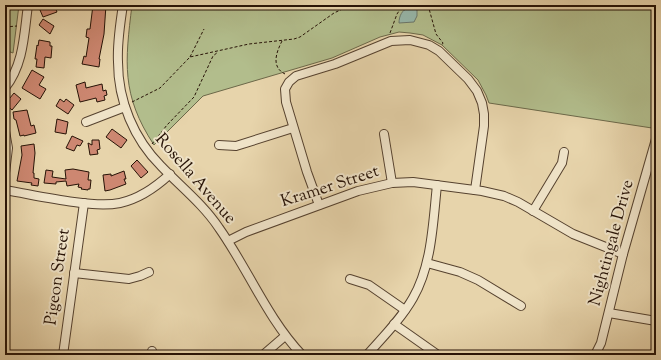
<svg xmlns="http://www.w3.org/2000/svg" width="661" height="360" font-family="'Sorts Mill Goudy',serif">
<style>
.green{fill:#b2bd8c;stroke:#6c6849}
.water{fill:#97b8ac;stroke:#6a766a}
.building{fill:#cd8771;stroke:#261206}
.lines{fill:none;stroke-linecap:round;stroke-linejoin:round}
.minor-casing{stroke:#56422f;stroke-width:10}
.path{stroke:#261206;stroke-width:1;stroke-dasharray:3 2;stroke-linecap:butt}
.minor{stroke:#efe3c8;stroke-width:8}
.labels{text-anchor:middle;dominant-baseline:central;stroke-width:4;stroke-linejoin:round;paint-order:stroke}
.street-label{font-size:17px;fill:#261206;stroke:#efe3c8}
</style>
<rect width="100%" height="100%" fill="#e7d4ab"/>
<filter id="stains"><feTurbulence type="fractalNoise" baseFrequency=".005" numOctaves="4"/><feColorMatrix values="0 0 0 0 .2 0 0 0 0 .09 0 0 0 0 .02 0 0 0 .5 -.17"/></filter>
<radialGradient id="worn" r=".72"><stop offset=".6" stop-color="#630" stop-opacity="0"/><stop offset="1" stop-color="#630" stop-opacity=".3"/></radialGradient>
<!-- green -->
<g class="green">
<path d="M5,5h14l-6,48 -8,-3z"/>
<path d="M132,5h524v117l-4,6 -163,-25 -3,-8 -8,-15 -36,-35 -19,-10 -13,-2 -11,-1 -19,5 -48,21 -129,38 -49,49c-33,-50 -29,-83 -22,-140z"/>
</g>
<!-- water -->
<path class="water" d="M408,8h6l3,2v6l-3,6 -15,1c0,-7 3,-13 9,-15z"/>
<!-- building -->
<g class="building">
<path d="M54,5l3,7 -14,5 -3,-7z"/>
<path d="M93,5h13l-2,29 -5,25h1l-1,8 -17,-3 2,-8 2,1 3,-19 -3,-1 1,-8h3z"/>
<path d="M43,19l11,7 -4,8 -11,-9z"/>
<path d="M39,40l11,2v4h2l-1,12 -6,-1 -1,11 -8,-1 1,-8h-2l2,-14 1,1z"/>
<path d="M32,70l12,7 -5,8 7,4 -6,10 -18,-11z"/>
<path d="M85,82l1,6 16,-4 1,7 3,-1 1,5 -3,1 1,4 -8,2 -1,-4 -16,4 -4,-17z"/>
<path d="M14,93l7,6 -9,11 -7,-6z"/>
<path d="M60,99l4,3 2,-3 8,6 -6,9 -12,-8z"/>
<path d="M27,110l4,16 3,-1 2,8 -12,3v-1l-4,1 -4,-16 -2,-1 -1,-7z"/>
<path d="M57,119l11,3 -2,12 -11,-2z"/>
<path d="M112,129l15,11 -6,8 -15,-11z"/>
<path d="M72,136l11,5 -3,5 -3,-1 -3,6 -8,-3z"/>
<path d="M92,140h7l1,9 -3,1 1,4 -8,1 -2,-12 4,2z"/>
<path d="M34,144l1,9 -2,20h1v5l5,1 -1,7 -7,-1 1,-2 -15,-2 5,-26 -1,-9z"/>
<path d="M137,160l11,12 -7,6 -10,-12z"/>
<path d="M73,169l16,3 -1,8h3l-1,9h-2v1l-7,-1 1,-1 -4,-1 1,-3 -12,2 -1,-5 -10,1v2l-12,-1 2,-13 7,1 -1,6 14,2 -1,-9z"/>
<path d="M124,171l2,8h-2l2,5 -16,6 -5,1 -2,-16 8,-1v2z"/>
</g>
<g class="lines">
<!-- minor casing -->
<g class="minor-casing">
<g id="minor">
<path d="M123,5c-3,19 -6,38 -5,57 0,39 16,77 43,104 20,21 42,38 58,62 29,41 48,90 83,127"/>
<path d="M5,88c19,-24 19,-54 23,-83"/>
<path d="M86,122l39,-15"/>
<path d="M5,131l3,17 -3,25"/>
<path d="M384,134l8,49"/>
<path d="M219,145l17,1 57,-18"/>
<path d="M5,190c23,4 46,9 69,12 15,2 31,4 46,1 18,-4 36,-16 50,-29"/>
<path d="M319,205l-12,-33 -21,-70 -1,-13 4,-7 7,-6 39,-12 56,-23 19,-1 19,5 10,6 29,28 9,12 5,12 2,11v12l-9,64"/>
<path d="M533,211l29,-48 2,-11"/>
<path d="M228,241l18,-9 112,-41 34,-8 21,-1 69,9 22,5 14,6 55,32 50,20"/>
<path d="M427,263l33,9 18,8 43,26"/>
<path d="M74,273l55,6 11,-3 9,-4"/>
<path d="M350,279l19,6 36,25"/>
<path d="M609,313l47,8"/>
<path d="M394,324l44,31"/>
<path d="M152,351v4"/>
<path d="M63,355l21,-152"/>
<path d="M263,355l22,-19"/>
<path d="M367,355c16,-18 34,-36 46,-57 19,-33 20,-76 24,-113"/>
<path d="M595,355l6,-12 22,-89 33,-115"/>
</g>
</g>
<!-- path -->
<g class="path">
<path d="M428,5l8,29 7,9 -1,2"/>
<path d="M211,6l1,-1"/>
<path d="M5,27l12,-1"/>
<path d="M390,33l7,-19 6,-9"/>
<path d="M282,41c-6,12 -11,26 3,33"/>
<path d="M190,57l14,-28"/>
<path d="M132,102l28,-14 30,-31 59,-13 45,-5 6,-2 34,-24 17,-8"/>
<path d="M152,144l15,-19 27,-28 19,-41 5,-4"/>
</g>
<!-- minor -->
<use href="#minor" class="minor"/>
</g>
<g class="labels">
<!-- street labels -->
<g class="street-label">
<text transform="translate(195 179) rotate(49)">Rosella Avenue</text>
<text transform="translate(330 187) rotate(-18)">Kramer Street</text>
<text transform="translate(612 243) rotate(-75)">Nightingale Drive</text>
<text transform="translate(58 277) rotate(-82)">Pigeon Street</text>
</g>
</g>
<!-- margin -->
<rect width="661" height="360" fill="none" stroke="#e7d4ab" stroke-width="20"/>
<rect x="6" y="6" width="649" height="348" fill="none" stroke="#261206" stroke-width="2"/>
<rect x="10" y="10" width="641" height="340" fill="none" stroke="#261206"/>
<rect width="100%" height="100%" filter="url(#stains)"/>
<rect width="100%" height="100%" fill="url(#worn)"/>
</svg>
